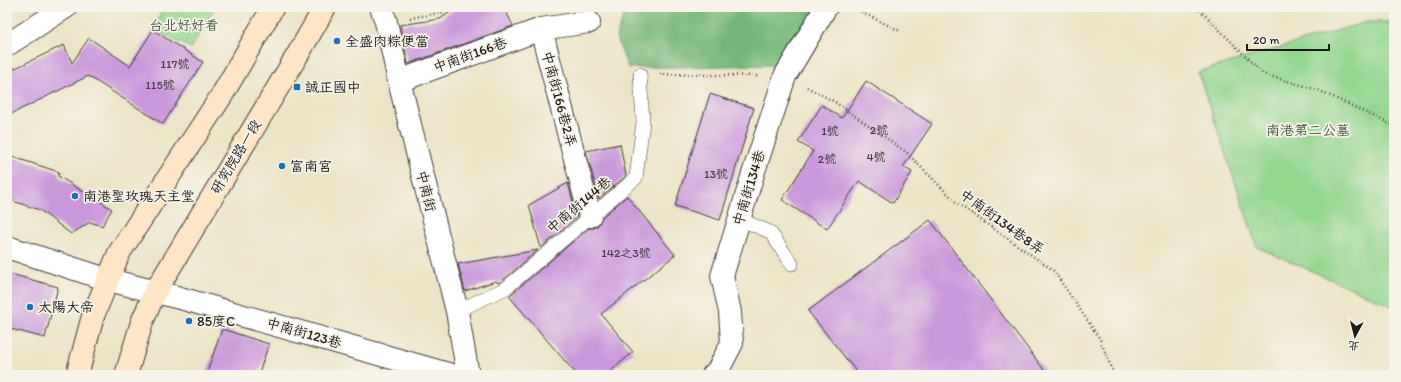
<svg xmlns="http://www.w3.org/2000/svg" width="1401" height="382" font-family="Itim,'LXGW WenKai TC',sans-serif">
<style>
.green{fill:#93d68e;stroke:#587955}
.forest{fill:#76b779;stroke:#496a4a}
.building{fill:#ca99db}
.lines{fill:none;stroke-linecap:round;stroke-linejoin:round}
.service-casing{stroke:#3b3a36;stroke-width:14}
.minor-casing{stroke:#3b3a36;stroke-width:24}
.secondary-casing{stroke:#3b3a36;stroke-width:24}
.path{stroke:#3b3a36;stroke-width:2.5;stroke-dasharray:1 3;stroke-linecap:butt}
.service{stroke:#fff;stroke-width:13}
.minor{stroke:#fff;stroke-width:22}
.secondary{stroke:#fde5c5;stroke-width:22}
.poi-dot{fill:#1f6fb2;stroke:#f7f3e8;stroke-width:1.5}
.labels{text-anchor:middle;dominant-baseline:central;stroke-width:3.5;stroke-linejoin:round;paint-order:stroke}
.number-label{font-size:12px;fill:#483b4c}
.park-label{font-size:14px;fill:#465d44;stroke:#f7f3e8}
.poi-label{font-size:14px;fill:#1c1c1c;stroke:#f7f3e8;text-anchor:start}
.street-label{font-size:14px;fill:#1c1c1c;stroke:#f7f3e8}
</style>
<rect width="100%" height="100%" fill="#f7f3e8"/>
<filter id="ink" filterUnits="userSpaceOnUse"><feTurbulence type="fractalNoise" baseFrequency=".025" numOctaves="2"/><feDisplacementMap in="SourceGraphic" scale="8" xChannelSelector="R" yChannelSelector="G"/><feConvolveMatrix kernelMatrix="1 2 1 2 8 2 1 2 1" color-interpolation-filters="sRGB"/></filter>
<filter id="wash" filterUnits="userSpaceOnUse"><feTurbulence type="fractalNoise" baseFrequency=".012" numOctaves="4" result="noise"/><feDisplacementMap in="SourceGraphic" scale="16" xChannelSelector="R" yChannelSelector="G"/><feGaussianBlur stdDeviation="0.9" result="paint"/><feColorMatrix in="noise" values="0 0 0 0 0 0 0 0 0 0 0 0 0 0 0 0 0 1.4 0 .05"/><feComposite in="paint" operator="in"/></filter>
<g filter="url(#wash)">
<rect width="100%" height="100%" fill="#ebe4c6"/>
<!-- green -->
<g class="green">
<path d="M163,7h52l-24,41 -37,-18z"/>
<path d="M1366,22h28v285l-137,-60 -59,-175z"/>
</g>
<!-- forest -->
<path class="forest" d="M627,7h191l-38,58 -152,3 -12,-31z"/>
<g id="blocks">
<!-- building -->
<g class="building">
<path d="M458,7h46l9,19 -105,38 -8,-39 40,-6z"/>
<path d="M153,30l50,32 -40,62 -75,-48 -81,40v-44l57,-27 8,18 17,-25 41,28z"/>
<path d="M866,81l66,43 -29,43 9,5 -19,31 -34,-22 -32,48 -45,-29 31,-49 -15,-9 24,-37 20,13z"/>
<path d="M710,94l44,14 -34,112 -45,-14z"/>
<path d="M620,144l6,32 -27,23 -13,-48z"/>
<path d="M7,155l52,17 -1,4 54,33 -10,17 -12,-4 -19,12 -31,-24 -33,-11z"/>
<path d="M568,183l9,34 -36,31 -12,-43z"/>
<path d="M627,196l48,59 -74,59 32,38 -27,23h-29l-68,-79 80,-68h5l4,-3 4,-8z"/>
<path d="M930,220l118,155h-189l-51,-64z"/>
<path d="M538,250l-36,31 -4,2 -2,-2 -31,10 -7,-27z"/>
<path d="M7,273l51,14 -13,51 -38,-10z"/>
<path d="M222,329l47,15 -11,31h-52z"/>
</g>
</g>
</g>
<g filter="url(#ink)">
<use href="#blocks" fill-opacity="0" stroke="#3b3a36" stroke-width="1"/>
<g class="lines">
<!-- service casing -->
<g class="service-casing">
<g id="service">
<path d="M739,219l31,13 22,32"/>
<path d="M457,311l49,-23 130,-110 7,-56 -3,-48"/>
</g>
</g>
<!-- minor casing -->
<g class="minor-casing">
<g id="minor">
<path d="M381,7l5,15 13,59 58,230 11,64"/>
<path d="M589,22l-48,7 49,187"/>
<path d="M7,45l59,-38"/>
<path d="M399,81l142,-52"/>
<path d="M7,247l102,33 71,18 272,77"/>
<path d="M713,375l4,-3 15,-29 -2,-31 -8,-36 31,-102 32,-98 41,-69"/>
</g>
</g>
<!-- secondary casing -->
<g class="secondary-casing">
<g id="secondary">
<path d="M77,375l16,-59 26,-63 103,-158 51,-88"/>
<path d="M126,375l16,-53 13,-30 146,-243 24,-42"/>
</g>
</g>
<!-- path -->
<g class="path">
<path d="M851,7l49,24"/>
<path d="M1197,7l66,67 55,16 76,36"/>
<path d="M410,18l35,-6 4,-5"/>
<path d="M660,74l99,2"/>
<path d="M807,87l28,15 71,50 52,52 95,66 47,69 14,36"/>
</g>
<!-- service -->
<use href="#service" class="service"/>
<!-- minor -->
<use href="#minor" class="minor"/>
<!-- secondary -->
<use href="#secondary" class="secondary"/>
</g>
</g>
<!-- markers -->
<g class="poi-dot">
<circle cx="337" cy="41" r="4"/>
<rect x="293" y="83" width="8" height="8" rx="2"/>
<circle cx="282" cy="166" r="4"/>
<circle cx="75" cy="196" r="4"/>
<circle cx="30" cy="307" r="4"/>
<circle cx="189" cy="321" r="4"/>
</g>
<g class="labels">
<!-- number labels -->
<g class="number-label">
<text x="175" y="64">117號</text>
<text x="160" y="85">115號</text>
<text x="879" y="130">2號</text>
<text x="830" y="131">1號</text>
<text x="876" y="157">4號</text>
<text x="827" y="159">2號</text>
<text x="716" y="174">13號</text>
<text x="626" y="253">142之3號</text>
</g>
<!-- park labels -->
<g class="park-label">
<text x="184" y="25">台北好好看</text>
<text x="1308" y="130">南港第二公墓</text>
</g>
<!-- poi labels -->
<g class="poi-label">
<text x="345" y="41">全盛肉粽便當</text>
<text x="305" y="87">誠正國中</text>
<text x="290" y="166">富南宮</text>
<text x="83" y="196">南港聖玫瑰天主堂</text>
<text x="38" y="307">太陽大帝</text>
<text x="197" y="321">85度C</text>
</g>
<!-- street labels -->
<g class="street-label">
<text transform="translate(470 55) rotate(-20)">中南街166巷</text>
<text transform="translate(559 99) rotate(75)">中南街166巷2弄</text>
<text transform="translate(236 157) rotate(-59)">研究院路一段</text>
<text transform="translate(749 188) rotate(-73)">中南街134巷</text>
<text transform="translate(426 191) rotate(76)">中南街</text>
<text transform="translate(579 205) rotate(-40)">中南街144巷</text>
<text transform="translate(1002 222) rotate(36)">中南街134巷8弄</text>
<text transform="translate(304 333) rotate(16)">中南街123巷</text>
</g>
</g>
<!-- margin -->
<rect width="1401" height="382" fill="none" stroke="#f7f3e8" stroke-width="24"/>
<!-- north arrow -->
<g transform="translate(1355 336) rotate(187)" stroke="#f7f3e8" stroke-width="3" paint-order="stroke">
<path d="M0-3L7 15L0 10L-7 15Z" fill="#1c1c1c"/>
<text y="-6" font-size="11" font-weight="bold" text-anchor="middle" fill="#1c1c1c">北</text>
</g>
<!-- scale -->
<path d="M1247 44v6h82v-6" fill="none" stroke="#1c1c1c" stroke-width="2"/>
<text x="1253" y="44" font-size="12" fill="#1c1c1c" stroke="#f7f3e8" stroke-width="3" paint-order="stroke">20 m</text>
</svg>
